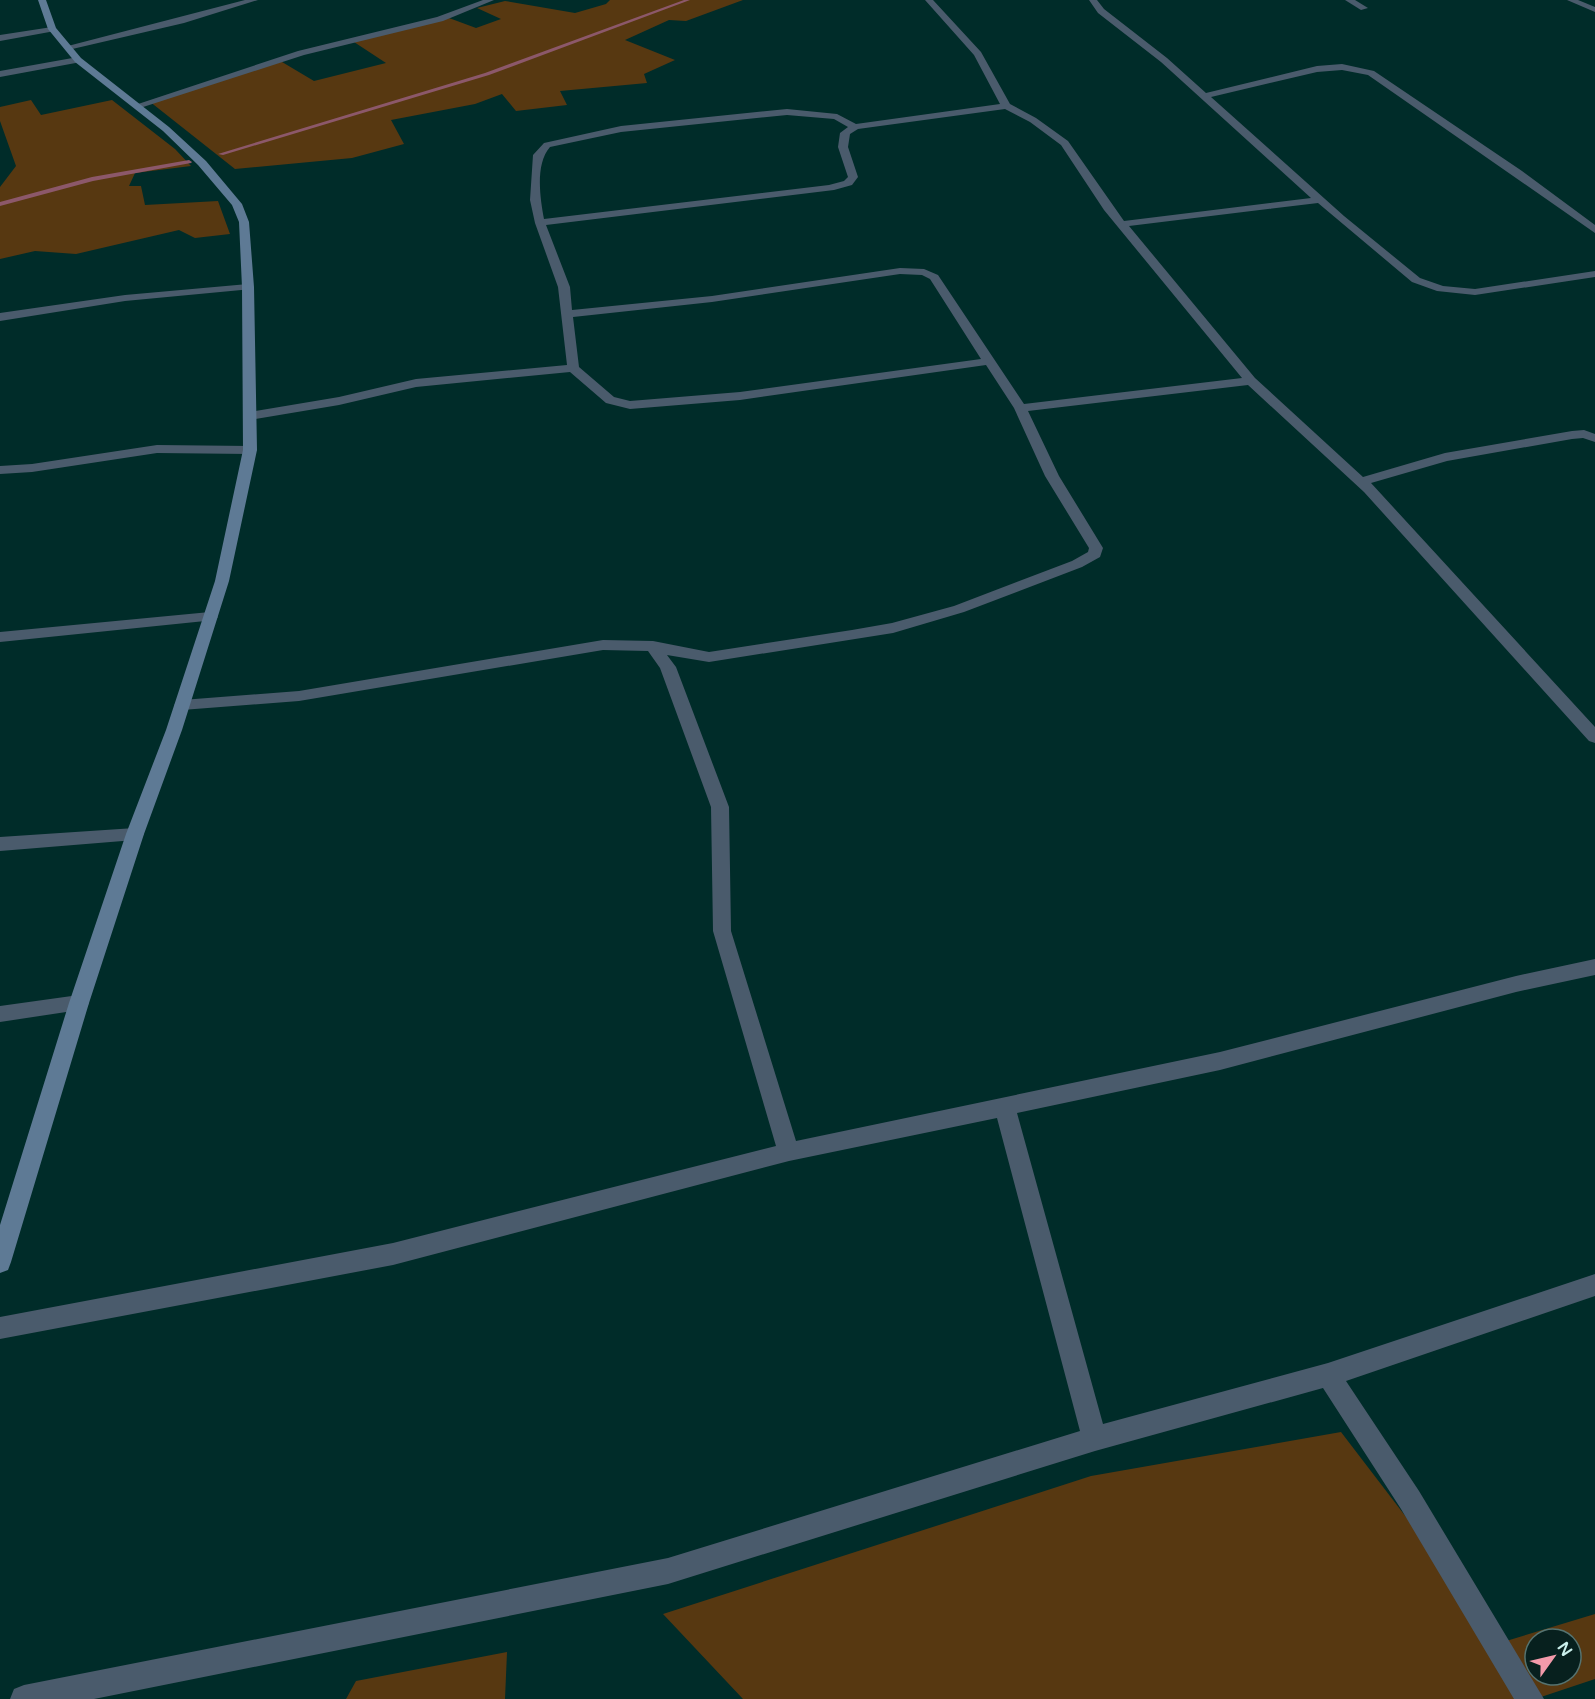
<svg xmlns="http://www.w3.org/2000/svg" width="1595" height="1699" font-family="'Varela Round',sans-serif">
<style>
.green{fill:#573811;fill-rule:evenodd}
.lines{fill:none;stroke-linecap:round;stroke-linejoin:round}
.stream{fill:#8c586a;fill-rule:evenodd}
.street{fill:#4a5b6c;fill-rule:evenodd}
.secondary{fill:#5e7a95;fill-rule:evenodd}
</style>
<rect width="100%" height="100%" fill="#002c29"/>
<!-- green -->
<g class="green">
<path d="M610,0h133l-57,21 -17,-1 -44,20 50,20 -31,14 3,9 -87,8 7,14 -51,6 -14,-17 -27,10 -84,16 13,24 -52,14 -117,11 -86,-68 128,-42 37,22 72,-18 -32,-21 95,-24 27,10 25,-9 -24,-11 28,-7 70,12 31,-9z"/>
<path d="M31,100l10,15 71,-15 63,49 16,17 -56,7 -6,13h12l4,19 73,-4 12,33 -35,4 -16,-8 -103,24 -41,-3 -35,8v-72l16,-21 -16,-45v-14z"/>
<path d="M1341,1432l88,115 64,98 102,-31v65l-60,20h-792l-80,-85 428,-138zM1535,1639h36v36h-36z"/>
<path d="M507,1652l-2,47h-159l10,-18z"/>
</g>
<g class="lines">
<!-- stream -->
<g class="stream">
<path d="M684,0h6l-201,75 -266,80 -5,-1 267,-81z"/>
<path d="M189,160l3,2 -1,1 -98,18 -93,25v-4l92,-25z"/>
</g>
<!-- street -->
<g class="street">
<path d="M245,0h13l-74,23 -116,27 -4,-3z"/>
<path d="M483,0h11l-51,21 -139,34 -164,53 -8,-2 166,-55 139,-34z"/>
<path d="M925,0h8l48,52 29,52 26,14 32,23 56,80 187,-23 -150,-136 -63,-49 -9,-13h8l7,9 63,49 39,35 111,-27 25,-2 32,7 148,100 73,54v8l-227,-158 -26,-5 -25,2 -106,25 133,119 76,62 23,8 32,3 120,-18v6l-120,18 -38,-4 -25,-9 -94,-79 -189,23 126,152 108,99 82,-24 127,-22 12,-1 11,4v8l-12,-4 -11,1 -125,22 -76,22 224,244v16l-6,-2 -225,-249 -116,-107 -220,26 31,65 44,72 -3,9 -18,10 -118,45 -71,21 -184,29 -42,-7 9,12 53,140 2,124 65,210 424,-89 296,-76 79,-17v16l-79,17 -296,78 -203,43 86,311 225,-61 267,-89v22l-249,85 73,110 125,208h-30l-113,-190 -78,-121 -228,63 -427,133 -574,115h-84l4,-10 10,-4 644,-127 412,-127 -83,-313 -208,43 -396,104 -393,74v-22l393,-74 383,-97 -63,-215 -2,-124 -51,-139 -12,-17 -45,-1 -304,51 -117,9 -8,-5 8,-5 117,-9 304,-51 50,1 56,11 143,-22 40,-7 62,-17 118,-45 16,-9 1,-4 -44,-72 -31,-68 -28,-43 -246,35 -110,9 -24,-6 -36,-31 -154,15 -77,18 -89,15 -6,-4 6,-4 89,-15 77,-18 151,-14 -9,-78 -23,-64 -5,-23 3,-45 11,-12 77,-17 166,-17 50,5 19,10 144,-20 -26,-49zM1005,109l25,13 31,23 43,65 138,168 -218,26 -86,-129 -14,-6 -24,-1 -188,28 -140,14 -2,-23 -24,-62 288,-35 18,-5 6,-8 -10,-30 2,-13 8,-5zM787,115l47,4 14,8 -8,6 -2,14 10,30 -4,4 -15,4 -285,34c-4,-21 -9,-55 6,-72l71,-15zM900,274l22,1 8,4 51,80 -241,33 -110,9 -16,-4 -35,-30 -6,-50 139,-15z"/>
<path d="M1345,0h10l13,8 -7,2z"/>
<path d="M1567,0h11l17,7v5z"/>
<path d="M52,27l3,4 -55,10v-6z"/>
<path d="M78,57l3,5 -81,15v-6z"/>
<path d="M248,284l6,3 -2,2 -127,12 -125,20v-8l125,-18z"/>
<path d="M157,445l93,1 7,4 -7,4 -93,-1 -125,19 -32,2v-8l32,-2z"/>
<path d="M210,612l5,2 3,3 -3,3 -215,22v-10z"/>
<path d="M135,828l6,1 3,5 -3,5 -6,1 -135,11v-14z"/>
<path d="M79,995l7,2 3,6 -3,6 -86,13v-16z"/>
</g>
<!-- secondary -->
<path class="secondary" d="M38,0h8l10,28 25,30 88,69 37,34 36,43 7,18 5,65 3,163 -28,131 -47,149 -38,104 -55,169 -78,259 -3,8 -8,3v-48l69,-222 57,-169 40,-104 49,-149 28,-131 -1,-163 -3,-65 -7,-17 -34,-40 -35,-34 -88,-69 -27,-33z"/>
</g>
<!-- north arrow -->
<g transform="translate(1553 1657) rotate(56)"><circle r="28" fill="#07201e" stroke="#557370" stroke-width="1.5"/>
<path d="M0-4.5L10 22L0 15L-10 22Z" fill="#f39aaa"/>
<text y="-9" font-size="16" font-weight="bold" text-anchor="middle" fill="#cbf0ec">N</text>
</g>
</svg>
